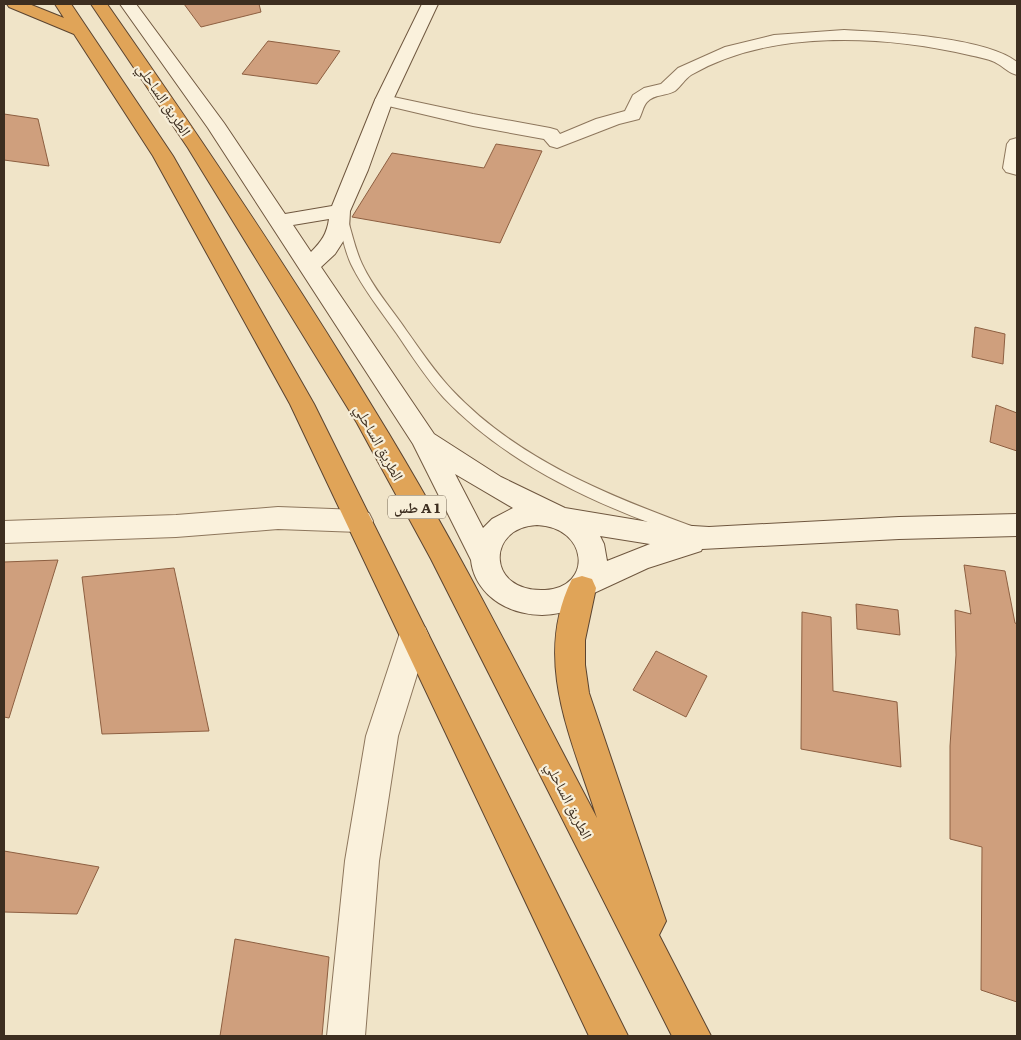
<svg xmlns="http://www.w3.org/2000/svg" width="1021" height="1040" font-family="Literata,'Noto Naskh Arabic',serif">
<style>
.building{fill:#cf9f7d;stroke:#8d5f41}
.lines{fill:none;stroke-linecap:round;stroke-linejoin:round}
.lane-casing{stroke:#8d765c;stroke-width:2}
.street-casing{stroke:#8d765c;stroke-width:2}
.secondary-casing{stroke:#6f573f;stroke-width:2}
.highway-casing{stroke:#5b4430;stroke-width:2}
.lane{fill:#faf1dc;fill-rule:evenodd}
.street{fill:#faf1dc;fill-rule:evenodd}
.secondary{fill:#faf1dc;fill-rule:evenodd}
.highway{fill:#e0a458;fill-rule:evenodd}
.labels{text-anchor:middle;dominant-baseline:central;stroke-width:4.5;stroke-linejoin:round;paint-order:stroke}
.shield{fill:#f7eed8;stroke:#756857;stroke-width:1}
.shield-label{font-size:14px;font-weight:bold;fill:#3d2e20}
.street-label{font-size:15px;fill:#3d2e20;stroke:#f7eed8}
</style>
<rect width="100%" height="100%" fill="#f0e4c8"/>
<!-- building -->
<g class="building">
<path d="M184,4h75l2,8 -60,15z"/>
<path d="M268,41l72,10 -23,33 -75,-10z"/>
<path d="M4,114l34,5 11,47 -45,-6z"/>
<path d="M496,144l46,7 -42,92 -148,-26 40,-64 92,15z"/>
<path d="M975,327l30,7 -2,30 -31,-7z"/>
<path d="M996,405l21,8v38l-27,-9z"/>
<path d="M58,560l-49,158 -5,-1v-155z"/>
<path d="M964,565l41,6 10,52 2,1v378l-36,-12 1,-143 -32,-8v-93l6,-91 -1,-45 16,4z"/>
<path d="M174,568l35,163 -107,3 -20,-157z"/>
<path d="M856,604l42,6 2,25 -43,-6z"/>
<path d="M802,612l29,5 2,74 64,11 4,65 -100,-18z"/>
<path d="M656,651l51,25 -21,41 -53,-27z"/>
<path d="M4,851l95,16 -22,47 -73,-2z"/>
<path d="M235,939l94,18 -7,79h-102z"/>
</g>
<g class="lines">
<!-- lane casing -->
<g class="lane-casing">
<path id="lane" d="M342,214l5,3c5,16 8,32 15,47 11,24 29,44 44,66 15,21 29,42 46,60 65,69 155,105 242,137l2,4 -2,4 -5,2c-88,-30 -180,-71 -245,-139 -18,-20 -32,-42 -47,-64 -16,-23 -34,-45 -46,-70 -7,-15 -9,-31 -14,-47z"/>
</g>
<!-- street casing -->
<g class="street-casing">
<g id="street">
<path d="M844,30c41,2 142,7 173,32v13c-8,-2 -12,-7 -19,-11 -7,-5 -20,-7 -29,-9 -85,-20 -200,-26 -278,20 -6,4 -10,11 -16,16 -8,5 -21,3 -28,11 -4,4 -5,12 -8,17l-20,5 -62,24 -7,-2 -6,-7 -71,-13 -89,-21 -6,-1 -3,-4 3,-4 6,-1 89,19 77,14 7,2 3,4 36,-15 29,-8 8,-16 11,-7 17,-4 17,-16 47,-21 49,-12z"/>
<path d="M1017,138v37l-11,-3 -3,-4 4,-24 3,-4z"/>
<path d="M278,507l81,3 10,3 4,8 -4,8 -10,3 -81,-3 -102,8 -172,6v-22l172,-6z"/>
<path d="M414,623l11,4 4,9 -31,100 -19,125 -14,175h-38l18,-175 21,-125 33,-100 4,-9z"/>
</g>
</g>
<!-- secondary casing -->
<g class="secondary-casing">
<path id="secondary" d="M120,4h16l88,119 61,91 47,-8 43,-106 47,-96h16l-45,96 -25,70 -18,41 -1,18 -5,11 -9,14 -14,13 113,167 67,43 64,31 96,16 48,3 190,-10 118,-3v22l-118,3 -197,10 -1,2 -53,17 -54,25c-34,40 -117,23 -123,-33l-58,-116 -205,-316zM329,219c-2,15 -8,23 -18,33l-18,-27zM455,474l58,34 -21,11 -9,9zM537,525c51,2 57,62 8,65 -59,3 -59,-63 -8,-65zM600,536l50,8 -43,17 -3,-17z"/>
</g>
<!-- highway casing -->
<g class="highway-casing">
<g id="highway">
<path d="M7,4h22l35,14 -9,-14h16l102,152 141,248 314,632h-39l-299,-632 -137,-248 -79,-122 -65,-27z"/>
<path d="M91,4h16c93,133 184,268 268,407 81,131 150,271 222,407 -25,-79 -65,-158 -25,-239l10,-3 10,3 4,9 -11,52v25l4,28 77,228 -7,14 52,101h-39l-241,-477 -74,-136 -169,-275z"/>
</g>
</g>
<!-- lane -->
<use href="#lane" class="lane"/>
<!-- street -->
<use href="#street" class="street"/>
<!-- secondary -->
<use href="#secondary" class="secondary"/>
<!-- highway -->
<use href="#highway" class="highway"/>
</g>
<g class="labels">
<!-- shield labels -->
<rect class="shield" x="388" y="495.5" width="58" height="23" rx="4"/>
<g class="shield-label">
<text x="417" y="507">طس A 1</text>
</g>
<!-- street labels -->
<g class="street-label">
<text transform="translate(165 99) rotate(56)">الطريق الساحلي</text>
<text transform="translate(380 442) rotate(61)">الطريق الساحلي</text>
<text transform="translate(570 800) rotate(63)">الطريق الساحلي</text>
</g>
</g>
<!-- border -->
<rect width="1021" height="1040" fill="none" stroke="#3d2e20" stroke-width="10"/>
</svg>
